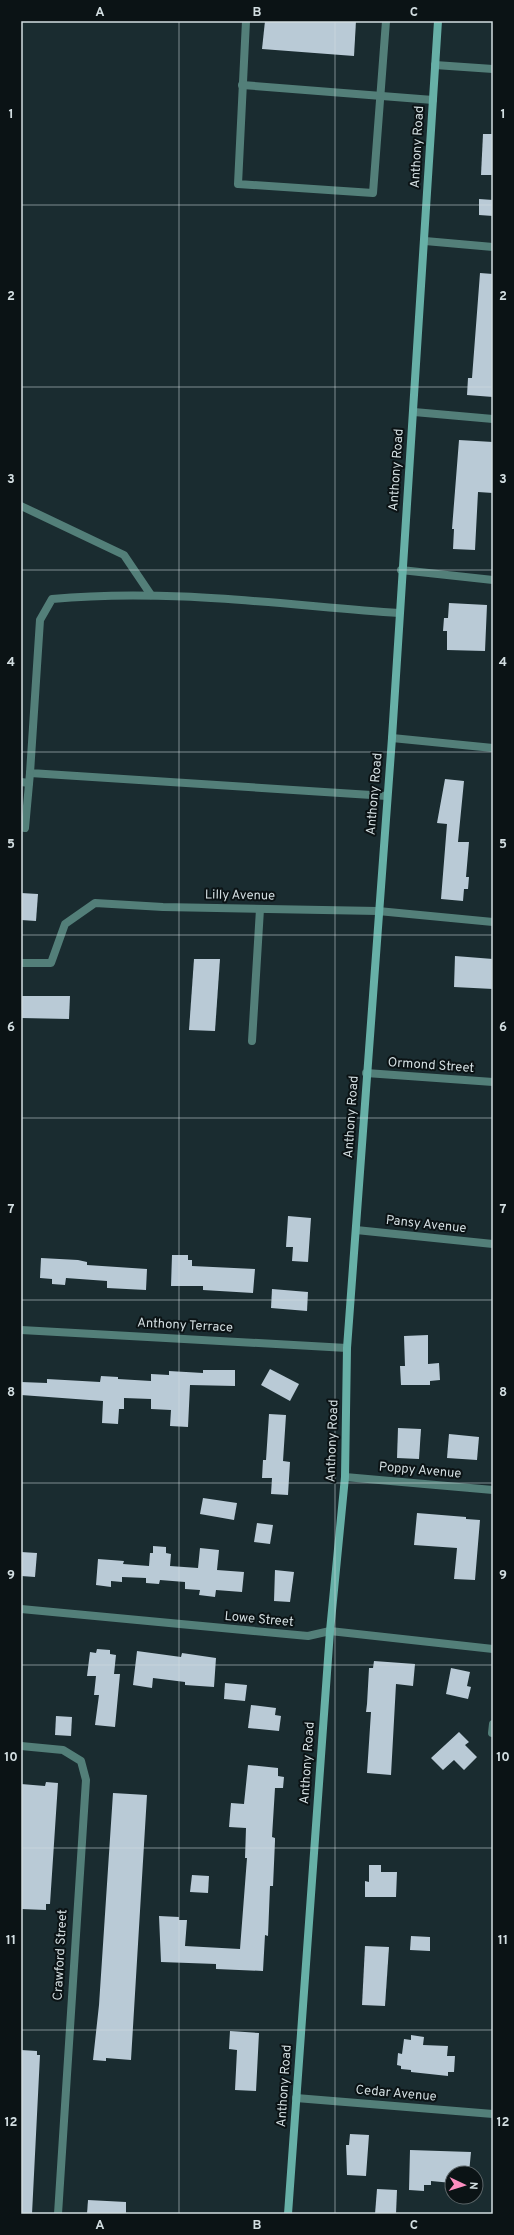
<svg xmlns="http://www.w3.org/2000/svg" width="514" height="2235" font-family="Overpass,sans-serif">
<style>
.building{fill:#b9cad6}
.lines{fill:none;stroke-linecap:round;stroke-linejoin:round}
.lane{stroke:#537f79;stroke-width:8}
.street{stroke:#537f79;stroke-width:8}
.secondary{stroke:#67b0a7;stroke-width:8}
.grid{fill:none;stroke:#d3dee1;stroke-width:1;stroke-opacity:0.55}
.labels{text-anchor:middle;dominant-baseline:central;stroke-width:4;stroke-linejoin:round;paint-order:stroke}
.street-label{font-size:13px;fill:#d3dee1;stroke:#0b1315}
.neatline{fill:none;stroke:#d3dee1;stroke-width:1.5}
.grid-label{font-size:13px;text-anchor:middle;font-weight:bold;fill:#d3dee1}
</style>
<rect width="100%" height="100%" fill="#1a2c30"/>
<!-- building -->
<g class="building">
<path d="M265,21h91l-2,35 -92,-7z"/>
<path d="M483,134h10v41h-12z"/>
<path d="M479,199l14,1v16l-14,-1z"/>
<path d="M480,273l13,1v123l-26,-2 1,-17h4z"/>
<path d="M459,440l34,2v51l-15,-1 -3,58 -22,-1 1,-20h-2z"/>
<path d="M449,603l38,2 -2,46 -38,-1v-19h-4l1,-13h4z"/>
<path d="M445,779l19,2 -6,61h11l-3,35h3l-1,12h-4l-1,12 -22,-2 6,-75 -10,-1z"/>
<path d="M21,893l17,1 -2,27 -15,-1z"/>
<path d="M455,956l38,3v30l-39,-2z"/>
<path d="M194,959h26l-5,72 -26,-1z"/>
<path d="M21,996h49l-1,23 -48,-1z"/>
<path d="M288,1216l23,2 -3,44 -16,-1 1,-14h-7z"/>
<path d="M172,1255h16v5h4v6l63,3 -2,24 -50,-3v-4h-32z"/>
<path d="M41,1258l37,2 9,2v3l60,4 -1,21 -39,-2v-7l-41,-3 -1,7 -13,-1v-5l-12,-1z"/>
<path d="M272,1289l36,3 -1,19 -36,-3z"/>
<path d="M428,1335v29l11,-1 1,17 -10,1v4h-29l-1,-19h5l-1,-30z"/>
<path d="M270,1369l29,15 -9,17 -29,-16z"/>
<path d="M203,1370h32v16l-45,-1 -2,42 -18,-1 1,-16 -20,-1v-10l-27,-1v11h-5l-1,15 -16,-1 1,-22 -82,-6v-13l26,1v-4l53,3 1,-6 17,1v2l33,2v-7l18,1v-4l34,2z"/>
<path d="M269,1414l17,1 -3,46 7,1 -2,33 -17,-1 1,-16h-10l1,-18h3z"/>
<path d="M398,1428l23,1 -2,30 -22,-1z"/>
<path d="M449,1434l30,3 -2,23 -30,-2z"/>
<path d="M203,1498l34,5 -3,17 -34,-6z"/>
<path d="M417,1513l49,4v2l14,1 -5,60 -21,-1 3,-31 -43,-3z"/>
<path d="M257,1523l16,2 -3,19 -16,-2z"/>
<path d="M153,1546l13,1v6l5,1 -1,12 28,2 2,-20 19,2 -2,20 27,2 -2,20 -26,-2 -1,7 -16,-2 1,-5 -15,-1v-7l-25,-2 -1,4 -13,-1v-5l-24,-1v5l-11,-1v6l-15,-2 2,-26 26,2 -1,3 26,2 1,-13h3z"/>
<path d="M21,1552l16,1 -2,24 -14,-1z"/>
<path d="M275,1570l19,2 -4,30 -16,-1z"/>
<path d="M97,1649l13,1v4l6,1 -2,19h6l-5,53 -20,-2 4,-30h-5l2,-19h-9l3,-24 6,1z"/>
<path d="M137,1651l44,6 1,-4 34,5 -2,29 -29,-2v-3l-32,-4 -1,10 -19,-3z"/>
<path d="M374,1661l41,3 -2,22 -17,-2 -5,91 -24,-2 4,-61h-5l1,-8 2,-36h4z"/>
<path d="M451,1668l19,4 -3,14 4,1 -3,12 -22,-5z"/>
<path d="M225,1683l22,2 -2,16 -21,-2z"/>
<path d="M251,1705l25,3 -1,7 6,1 -2,15 -31,-3z"/>
<path d="M56,1716l16,1 -1,19 -16,-1z"/>
<path d="M459,1732l10,10 -4,3 12,12 -13,13 -10,-10 -11,10 -12,-12z"/>
<path d="M248,1765l30,3v8l6,1 -1,11h-8l-3,49 3,1v3l-2,45h-3l-2,50 -3,-1 -2,36 -47,-2v-5l-55,-2 -2,-46 20,1v3h8l-2,26 55,3 7,-91h-2l1,-30 -17,-1 2,-24 13,1z"/>
<path d="M46,1782l12,1 -8,121h-4v6l-25,-1v-125l24,2z"/>
<path d="M113,1793l34,2 -16,265 -25,-2v3l-13,-1 6,-55z"/>
<path d="M369,1865h12v7h16l-1,25h-31v-16l4,1z"/>
<path d="M192,1875l17,1 -1,17 -18,-1z"/>
<path d="M411,1936l19,1v14l-20,-1z"/>
<path d="M365,1946l24,1 -4,59 -23,-1z"/>
<path d="M230,2031l29,2 -3,58 -21,-1 2,-40 -8,-1z"/>
<path d="M411,2035l13,2 -1,8 25,1 -1,10h8l-1,16h-6v4l-37,-4v-2l-10,-1v-3l-4,-1 1,-12 4,1 2,-15 7,1z"/>
<path d="M21,2050l16,1v4h3l-8,159h-11z"/>
<path d="M350,2134l19,1 -3,41 -19,-1 -1,-30h3z"/>
<path d="M410,2150l61,2 -2,21h-17v10l-21,-2v4h-7v6l-15,-1z"/>
<path d="M377,2189l20,1 -1,24h-21z"/>
<path d="M88,2200l38,2v12h-39z"/>
</g>
<g class="lines">
<!-- lane -->
<g class="lane">
<path d="M246,21l-8,163 135,9 13,-172"/>
<path d="M242,85l191,15"/>
<path d="M21,506l103,49 27,40"/>
<path d="M21,782l8,1"/>
<path d="M387,796l-357,-23 10,-153 12,-21c115,-11 232,6 347,14"/>
<path d="M21,827l4,1 5,-55"/>
</g>
<!-- street -->
<g class="street">
<path d="M435,65l58,4"/>
<path d="M425,241l68,6"/>
<path d="M414,412l79,7"/>
<path d="M401,570l92,10"/>
<path d="M392,738l101,10"/>
<path d="M21,963h30l14,-39 30,-21 68,4 215,4 115,11"/>
<path d="M252,1041l8,-132"/>
<path d="M366,1073l127,9"/>
<path d="M356,1230l137,14"/>
<path d="M21,1330l326,18"/>
<path d="M345,1477l148,13"/>
<path d="M21,1609l287,27 22,-5 163,18"/>
<path d="M492,1733l1,-9"/>
<path d="M21,1746l42,4 18,11 5,19 -28,434"/>
<path d="M296,2098l197,16"/>
</g>
<!-- secondary -->
<path class="secondary" d="M288,2214l42,-583 15,-154 2,-129 45,-610 46,-717"/>
</g>
<!-- grid -->
<path class="grid" d="M179,21v2193M335,21v2193M21,205h472M21,387h472M21,570h472M21,752h472M21,935h472M21,1118h472M21,1300h472M21,1483h472M21,1665h472M21,1848h472M21,2030h472"/>
<g class="labels">
<!-- street labels -->
<g class="street-label">
<text transform="translate(418 147) rotate(-87)">Anthony Road</text>
<text transform="translate(397 470) rotate(-86)">Anthony Road</text>
<text transform="translate(375 794) rotate(-85)">Anthony Road</text>
<text transform="translate(240 896) rotate(1)">Lilly Avenue</text>
<text transform="translate(431 1066) rotate(4)">Ormond Street</text>
<text transform="translate(352 1117) rotate(-86)">Anthony Road</text>
<text transform="translate(426 1225) rotate(6)">Pansy Avenue</text>
<text transform="translate(185 1326) rotate(3)">Anthony Terrace</text>
<text transform="translate(333 1441) rotate(-88)">Anthony Road</text>
<text transform="translate(420 1471) rotate(5)">Poppy Avenue</text>
<text transform="translate(259 1620) rotate(5)">Lowe Street</text>
<text transform="translate(308 1763) rotate(-86)">Anthony Road</text>
<text transform="translate(61 1955) rotate(-87)">Crawford Street</text>
<text transform="translate(285 2086) rotate(-86)">Anthony Road</text>
<text transform="translate(396 2094) rotate(5)">Cedar Avenue</text>
</g>
</g>
<!-- border -->
<rect width="514" height="2235" fill="none" stroke="#0b1315" stroke-width="44"/>
<!-- north arrow -->
<g transform="translate(464 2185) rotate(94)"><circle r="19" fill="#0b1315" stroke="#5b6467"/>
<path d="M0-3L7 15L0 10L-7 15Z" fill="#fd8ec0"/>
<text y="-6" font-size="11" font-weight="bold" text-anchor="middle" fill="#d3dee1">N</text>
</g>
<rect x="22" y="22" width="470" height="2191" class="neatline"/>
<g class="grid-label">
<text x="100" y="16">A</text>
<text x="257" y="16">B</text>
<text x="414" y="16">C</text>
<text x="11" y="118">1</text>
<text x="503" y="118">1</text>
<text x="11" y="300">2</text>
<text x="503" y="300">2</text>
<text x="11" y="483">3</text>
<text x="503" y="483">3</text>
<text x="11" y="666">4</text>
<text x="503" y="666">4</text>
<text x="11" y="848">5</text>
<text x="503" y="848">5</text>
<text x="11" y="1031">6</text>
<text x="503" y="1031">6</text>
<text x="11" y="1213">7</text>
<text x="503" y="1213">7</text>
<text x="11" y="1396">8</text>
<text x="503" y="1396">8</text>
<text x="11" y="1579">9</text>
<text x="503" y="1579">9</text>
<text x="11" y="1761">10</text>
<text x="503" y="1761">10</text>
<text x="11" y="1944">11</text>
<text x="503" y="1944">11</text>
<text x="11" y="2126">12</text>
<text x="503" y="2126">12</text>
<text x="100" y="2229">A</text>
<text x="257" y="2229">B</text>
<text x="414" y="2229">C</text>
</g>
</svg>
